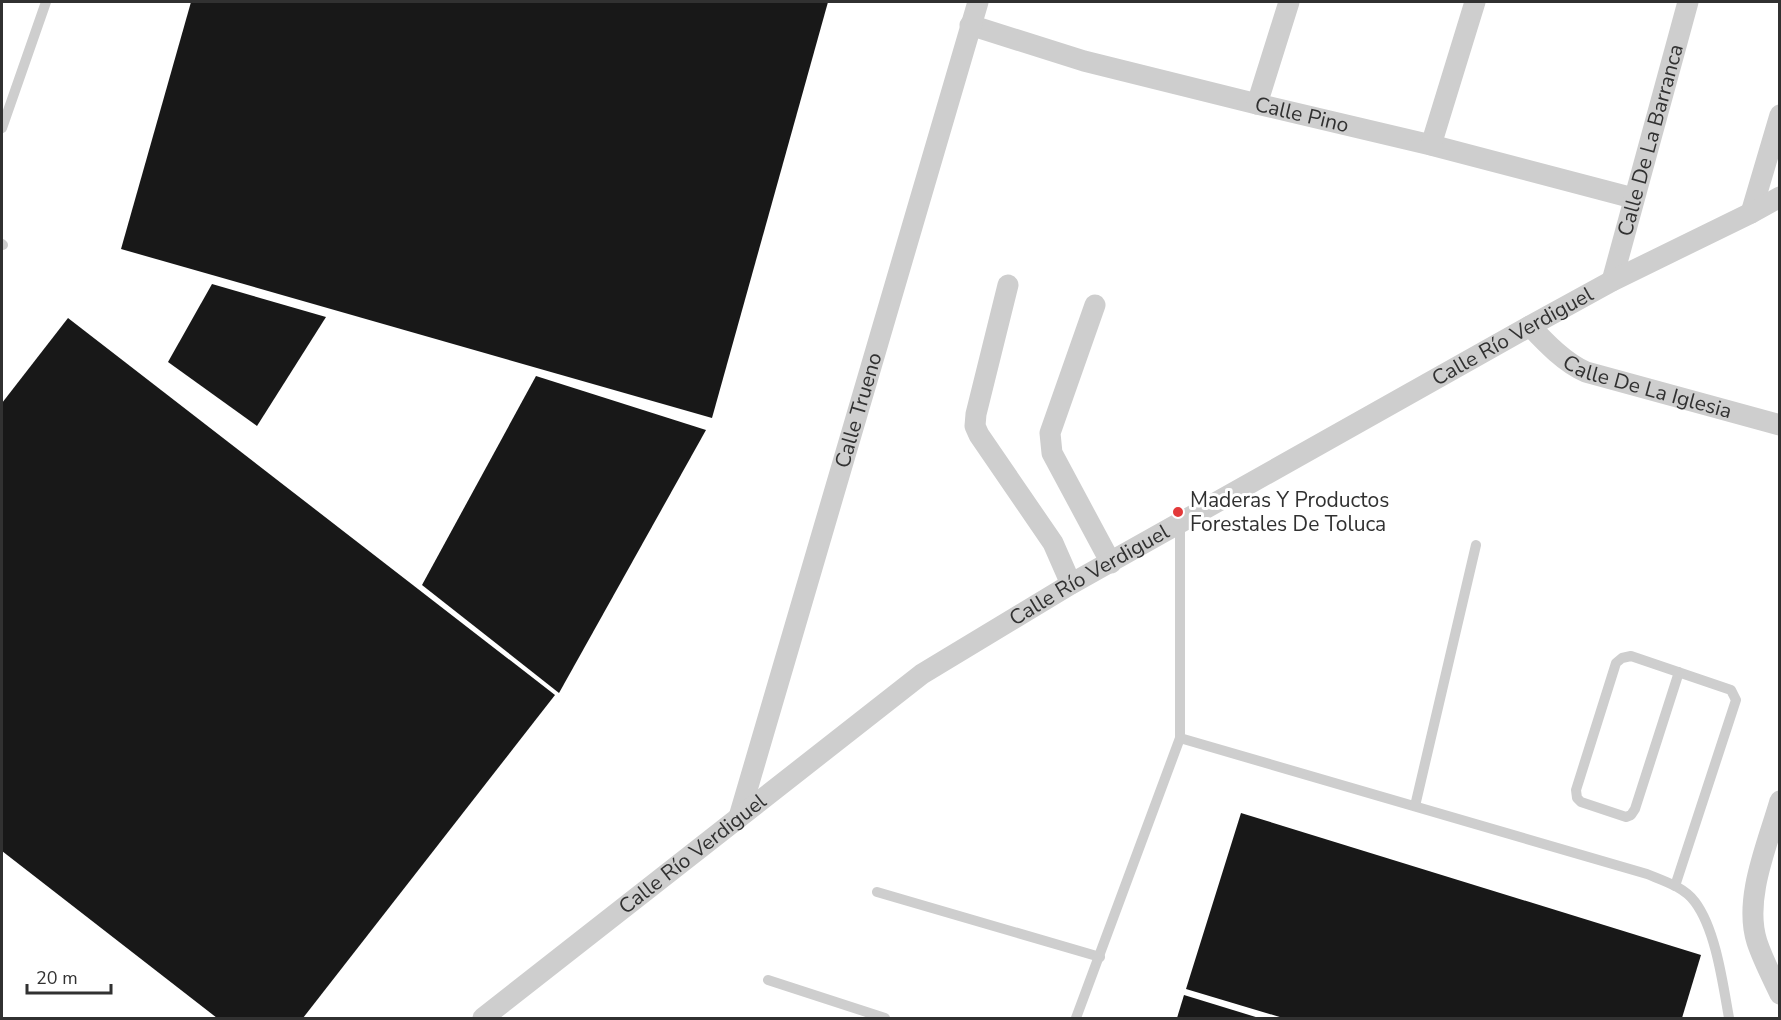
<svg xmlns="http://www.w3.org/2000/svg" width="1781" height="1020" font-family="'Nunito Sans',sans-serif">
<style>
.building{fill:#181818}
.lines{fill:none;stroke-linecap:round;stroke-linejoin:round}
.service{stroke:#cecece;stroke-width:10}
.minor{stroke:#cecece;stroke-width:21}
.poi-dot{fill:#e3393a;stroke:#fff;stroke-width:2}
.labels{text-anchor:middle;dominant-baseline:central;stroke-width:6;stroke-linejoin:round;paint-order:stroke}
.street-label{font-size:21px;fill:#313131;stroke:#fff}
.poi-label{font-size:21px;fill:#313131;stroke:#fff;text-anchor:start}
</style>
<rect width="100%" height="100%" fill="#fff"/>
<!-- building -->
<g class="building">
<path d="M191,2h637l-116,416 -591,-169z"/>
<path d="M212,284l114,33 -69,109 -89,-64z"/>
<path d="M68,318l487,377 -252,323h-86l-215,-167v-448z"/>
<path d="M536,376l170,54 -147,263 -137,-108z"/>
<path d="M1241,813l460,142 -19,63h-399l-97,-29z"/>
<path d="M1184,995l75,23h-82z"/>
</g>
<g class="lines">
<!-- service -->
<g class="service">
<path d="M2,128l44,-126"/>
<path d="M2,244l1,1"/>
<path d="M1180,738l467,136c17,7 37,13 48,28 21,28 28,83 34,116"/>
<path d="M1415,806l61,-261"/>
<path d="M1675,886l61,-186 -5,-10 -100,-34 -9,2 -6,5 -40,127 1,8 4,4 45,15 5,-2 4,-6 44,-137"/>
<path d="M877,892l223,65"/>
<path d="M768,980l117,38"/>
<path d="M1076,1018l104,-280v-214"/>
</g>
<!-- minor -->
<g class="minor">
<path id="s1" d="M970,25l114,36 173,43 174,41 202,53"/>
<path d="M1257,104l32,-102"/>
<path d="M1431,145l44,-143"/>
<path d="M1751,213l29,-98"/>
<path id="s2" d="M1612,281l76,-279"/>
<path d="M1008,285l-32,129 -1,12 4,9 74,108 18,41"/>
<path d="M1095,305l-45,128 2,20 59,110"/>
<path id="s3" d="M1530,326c16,17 35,37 56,46l194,53"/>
<path d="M1780,801c-12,42 -37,98 -23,141 6,18 15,35 23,52"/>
<path id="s4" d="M739,817l239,-815"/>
<path id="s5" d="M483,1018l439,-344 149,-90 459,-258 82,-45 139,-68 29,-16"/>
</g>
</g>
<!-- markers -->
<circle class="poi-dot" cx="1178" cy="512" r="6"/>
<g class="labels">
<!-- street labels -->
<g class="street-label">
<text stroke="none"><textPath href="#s1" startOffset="344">Calle Pino</textPath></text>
<text stroke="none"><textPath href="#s2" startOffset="146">Calle De La Barranca</textPath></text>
<text stroke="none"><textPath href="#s5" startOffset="1238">Calle Río Verdiguel</textPath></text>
<text stroke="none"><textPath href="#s3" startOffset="136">Calle De La Iglesia</textPath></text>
<text stroke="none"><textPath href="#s4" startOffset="424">Calle Trueno</textPath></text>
<text stroke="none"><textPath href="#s5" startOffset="752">Calle Río Verdiguel</textPath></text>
<text stroke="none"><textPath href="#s5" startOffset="266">Calle Río Verdiguel</textPath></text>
</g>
<!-- poi labels -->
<g class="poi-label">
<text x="1190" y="500">Maderas Y Productos<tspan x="1190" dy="24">Forestales De Toluca</tspan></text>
</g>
</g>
<!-- border -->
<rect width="1781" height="1020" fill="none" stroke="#313131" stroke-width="6"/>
<!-- scale -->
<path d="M27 984v9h84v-9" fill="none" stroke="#313131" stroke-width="3"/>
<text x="36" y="984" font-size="18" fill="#313131" stroke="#ffffff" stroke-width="4.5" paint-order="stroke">20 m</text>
</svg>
